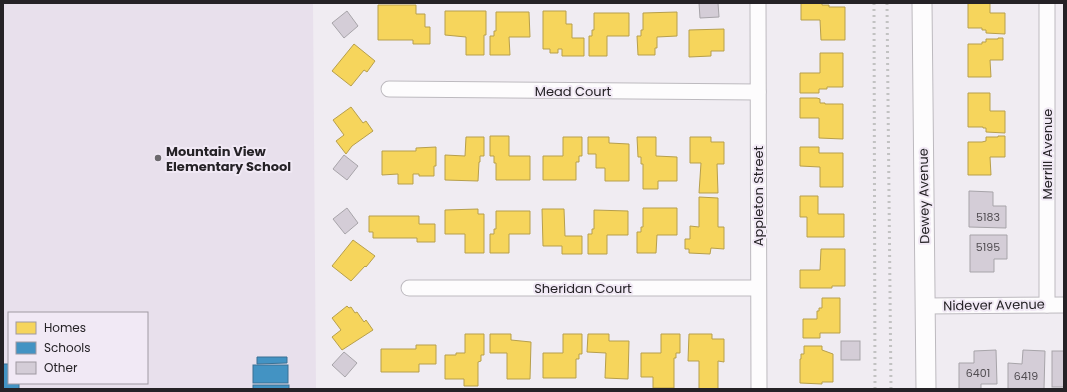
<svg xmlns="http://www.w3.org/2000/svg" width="1067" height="392" font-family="Poppins,sans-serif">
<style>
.built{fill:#e8e0ec;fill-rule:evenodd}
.homes{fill:#f6d55c;stroke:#b79f4c}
.schools{fill:#4393c3;stroke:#3a7194}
.building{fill:#d4cdd7;stroke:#a7a4a9}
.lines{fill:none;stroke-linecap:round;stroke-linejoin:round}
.minor-casing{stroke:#bdbabf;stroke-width:17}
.tertiary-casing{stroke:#bdbabf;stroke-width:21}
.minor{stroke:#fdfcfd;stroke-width:15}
.tertiary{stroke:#fdfcfd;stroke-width:19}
.rail{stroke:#c2c2c2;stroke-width:3;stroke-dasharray:2 4;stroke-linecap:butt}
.poi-dot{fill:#6c696d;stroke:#f1e9f5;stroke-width:1.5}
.labels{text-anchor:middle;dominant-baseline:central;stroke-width:4;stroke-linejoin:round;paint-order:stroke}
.number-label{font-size:11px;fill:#514d52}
.street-label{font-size:13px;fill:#252226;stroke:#f1e9f5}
.poi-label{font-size:13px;font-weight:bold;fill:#252226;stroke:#f1e9f5;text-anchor:start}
</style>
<rect width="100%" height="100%" fill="#f0ecf2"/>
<!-- built -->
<path class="built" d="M3,3h310l3,386h-313zM9,313h138v70h-138z"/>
<!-- homes -->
<g class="homes">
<path d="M801,3h21v2h7v2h16v33h-24l-1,-20h-19z"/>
<path d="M968,3h22v10h15v21l-19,-1v-3h-4v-2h-14z"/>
<path d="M378,5h38v9h9v13h5v17h-17v-4h-35z"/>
<path d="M445,11h41v24h-2v20h-18v-18l-21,-2z"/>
<path d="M543,11h23v13h6v14h12v18h-22v-7h-4v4h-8v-4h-7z"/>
<path d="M496,12h33l1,25h-21l1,18h-20v-19h4v-5h2z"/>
<path d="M677,12v24l-20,1v11h-2v7h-17l-1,-19h4v-6h2v-17z"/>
<path d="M594,13h35v23h-22v20h-18v-20h3v-6h2z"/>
<path d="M724,29v22h-13v5l-22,1v-27z"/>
<path d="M998,38h5v22h-13l1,17h-23v-33h14v-2h4v-3h12z"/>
<path d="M354,44l21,17 -8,11 -3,-2 -13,16 -19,-15z"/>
<path d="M820,53h23v34h-16v2h-8v4h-19v-20h20z"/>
<path d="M968,93h22v18h15v22l-19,-1v-4h-3v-1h-15z"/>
<path d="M800,98h17l3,1v4h5v1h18v35l-24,-1v-20h-19z"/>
<path d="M351,107l12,16 3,-2 7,10 -21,15 -6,8 -10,-13 8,-6 -11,-15z"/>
<path d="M490,136h19v20h21v24h-34v-17h-2v-7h-4z"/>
<path d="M998,136h7v21h-15l1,18h-23v-33h14l4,-1v-4h12z"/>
<path d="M466,137h18v19h-4v6h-1l-1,19 -33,-1v-25l20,1z"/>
<path d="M563,137h19v19h-3v6h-3v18h-33v-24h20z"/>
<path d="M588,137h21v6l20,1v37h-24v-13h-9v-14h-8z"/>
<path d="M637,137h19v19l21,1v24h-19v8h-15v-25h-2v-7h-3z"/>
<path d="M690,137h21v5h13v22h-7l1,29h-19l2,-30h-11z"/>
<path d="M436,147v19h-2v10h-15v-2h-6v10h-15v-10l-16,1v-24h34v-3z"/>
<path d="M800,147h19v6h24v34h-23v-20l-20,-1z"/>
<path d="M800,196h18v18h26v23h-37v-20h-7z"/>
<path d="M699,197l19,1v29h6v22l-13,-1 -1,6 -21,-1v-4h-4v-10h5v-13l9,1z"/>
<path d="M643,208h34v27h-20l-1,18h-19v-21h4v-5h2z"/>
<path d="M478,209v5h6v39h-19v-19h-20v-24z"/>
<path d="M542,209h22l1,27h17v18h-20v-8h-19z"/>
<path d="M594,210l34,1v24h-21v19h-19v-20h4v-5h2z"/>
<path d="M496,211h34v23h-21v19h-19v-19h4v-5h2z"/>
<path d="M369,216h50v8h16v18h-18v-4h-44v-6h-4z"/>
<path d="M353,240l22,16 -9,11 -1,-1 -14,15 -19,-15z"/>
<path d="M821,249h24v37h-13v2h-32v-18h20z"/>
<path d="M822,298h18v35h-20v5h-17v-19h14v-8h2v-3h3z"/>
<path d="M347,306l2,2 2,-1 4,6 2,-1 7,10 2,-2 7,10 -31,20 -10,-13 9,-7 -9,-12z"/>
<path d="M465,334h19v21h-3v6l-3,1v24h-14v-7h-19v-24h11v-2h9z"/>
<path d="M490,334h21v6l20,2 -1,37h-23v-26h-17z"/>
<path d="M563,334h19v20h-3v5h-3v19h-33v-25h20z"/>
<path d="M588,334h21v7h20l-1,38 -23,-1 1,-25 -19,-1z"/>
<path d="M661,334h19v19h-4v5h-2v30h-21v-11h-12v-24h20z"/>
<path d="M689,334h23v5h12v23l-6,-1v28h-19v-28h-11z"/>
<path d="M416,345h20v19h-17v8h-38v-23h35z"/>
<path d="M804,346h18v4l11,4v28h-11v2l-22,-1v-24h1v-5h3z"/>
</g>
<!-- schools -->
<g class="schools">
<path d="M257,357h30v6l-30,1z"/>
<path d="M3,364h6v19h10v6h-16z"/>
<rect x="253" y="365" width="35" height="18"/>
<rect x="253" y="385" width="36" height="4"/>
</g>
<!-- building -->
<g class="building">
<path d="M699,3h19l1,14 -19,1z"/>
<path d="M347,11l11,15 -14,12 -12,-15z"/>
<path d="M344,155l14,11 -11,14 -14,-11z"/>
<path d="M969,191l24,1v14h13v22l-37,-1z"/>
<path d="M347,208l11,15 -13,11 -12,-15z"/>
<path d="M970,235h37v24h-13v13h-24z"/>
<rect x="841" y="341" width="19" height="19"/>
<path d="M996,350l1,34h-16v5h-22v-26h15v-12z"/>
<path d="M1023,350l22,1 -1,38h-36v-26l14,1z"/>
<rect x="1052" y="351" width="12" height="36"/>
<path d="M344,352l13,11 -12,14 -13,-12z"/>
</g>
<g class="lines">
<!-- minor casing -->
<g class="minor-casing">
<g id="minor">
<path d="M758,3l1,386"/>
<path d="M1047,3v302"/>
<path d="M389,89l369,3"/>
<path d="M409,288h349"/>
<path d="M925,306l139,-1"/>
</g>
</g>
<!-- tertiary casing -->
<g class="tertiary-casing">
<path id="tertiary" d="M922,3l4,386"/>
</g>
<!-- minor -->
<use href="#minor" class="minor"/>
<!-- tertiary -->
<use href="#tertiary" class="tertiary"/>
<!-- rail -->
<g class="rail">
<path d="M874,3l1,386"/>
<path d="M887,3l4,386"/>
</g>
</g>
<!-- markers -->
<circle class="poi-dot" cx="158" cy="158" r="4"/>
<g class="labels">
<!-- number labels -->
<g class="number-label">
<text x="988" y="217">5183</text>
<text x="988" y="247">5195</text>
<text x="978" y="373">6401</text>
<text x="1026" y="376">6419</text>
</g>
<!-- street labels -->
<g class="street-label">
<text x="573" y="91">Mead Court</text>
<text transform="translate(1047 154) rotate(-90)">Merrill Avenue</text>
<text transform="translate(758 196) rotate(-90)">Appleton Street</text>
<text transform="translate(924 196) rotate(-91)">Dewey Avenue</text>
<text x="583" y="288">Sheridan Court</text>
<text transform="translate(994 305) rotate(-1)">Nidever Avenue</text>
</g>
<!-- poi labels -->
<g class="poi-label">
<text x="166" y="151">Mountain View<tspan x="166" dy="15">Elementary School</tspan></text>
</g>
</g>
<!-- border -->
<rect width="1067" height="392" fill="none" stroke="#252226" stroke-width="8"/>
<!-- legend -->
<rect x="8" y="312" width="140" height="72" fill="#f1e9f5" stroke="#9f99a2"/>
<rect x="16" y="322" width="20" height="12" fill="#f6d55c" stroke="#9f99a2"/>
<text x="44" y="332" font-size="12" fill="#252226">Homes</text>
<rect x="16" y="342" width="20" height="12" fill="#4393c3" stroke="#9f99a2"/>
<text x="44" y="352" font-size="12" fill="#252226">Schools</text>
<rect x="16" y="362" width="20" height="12" fill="#d4cdd7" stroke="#9f99a2"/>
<text x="44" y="372" font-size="12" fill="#252226">Other</text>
</svg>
